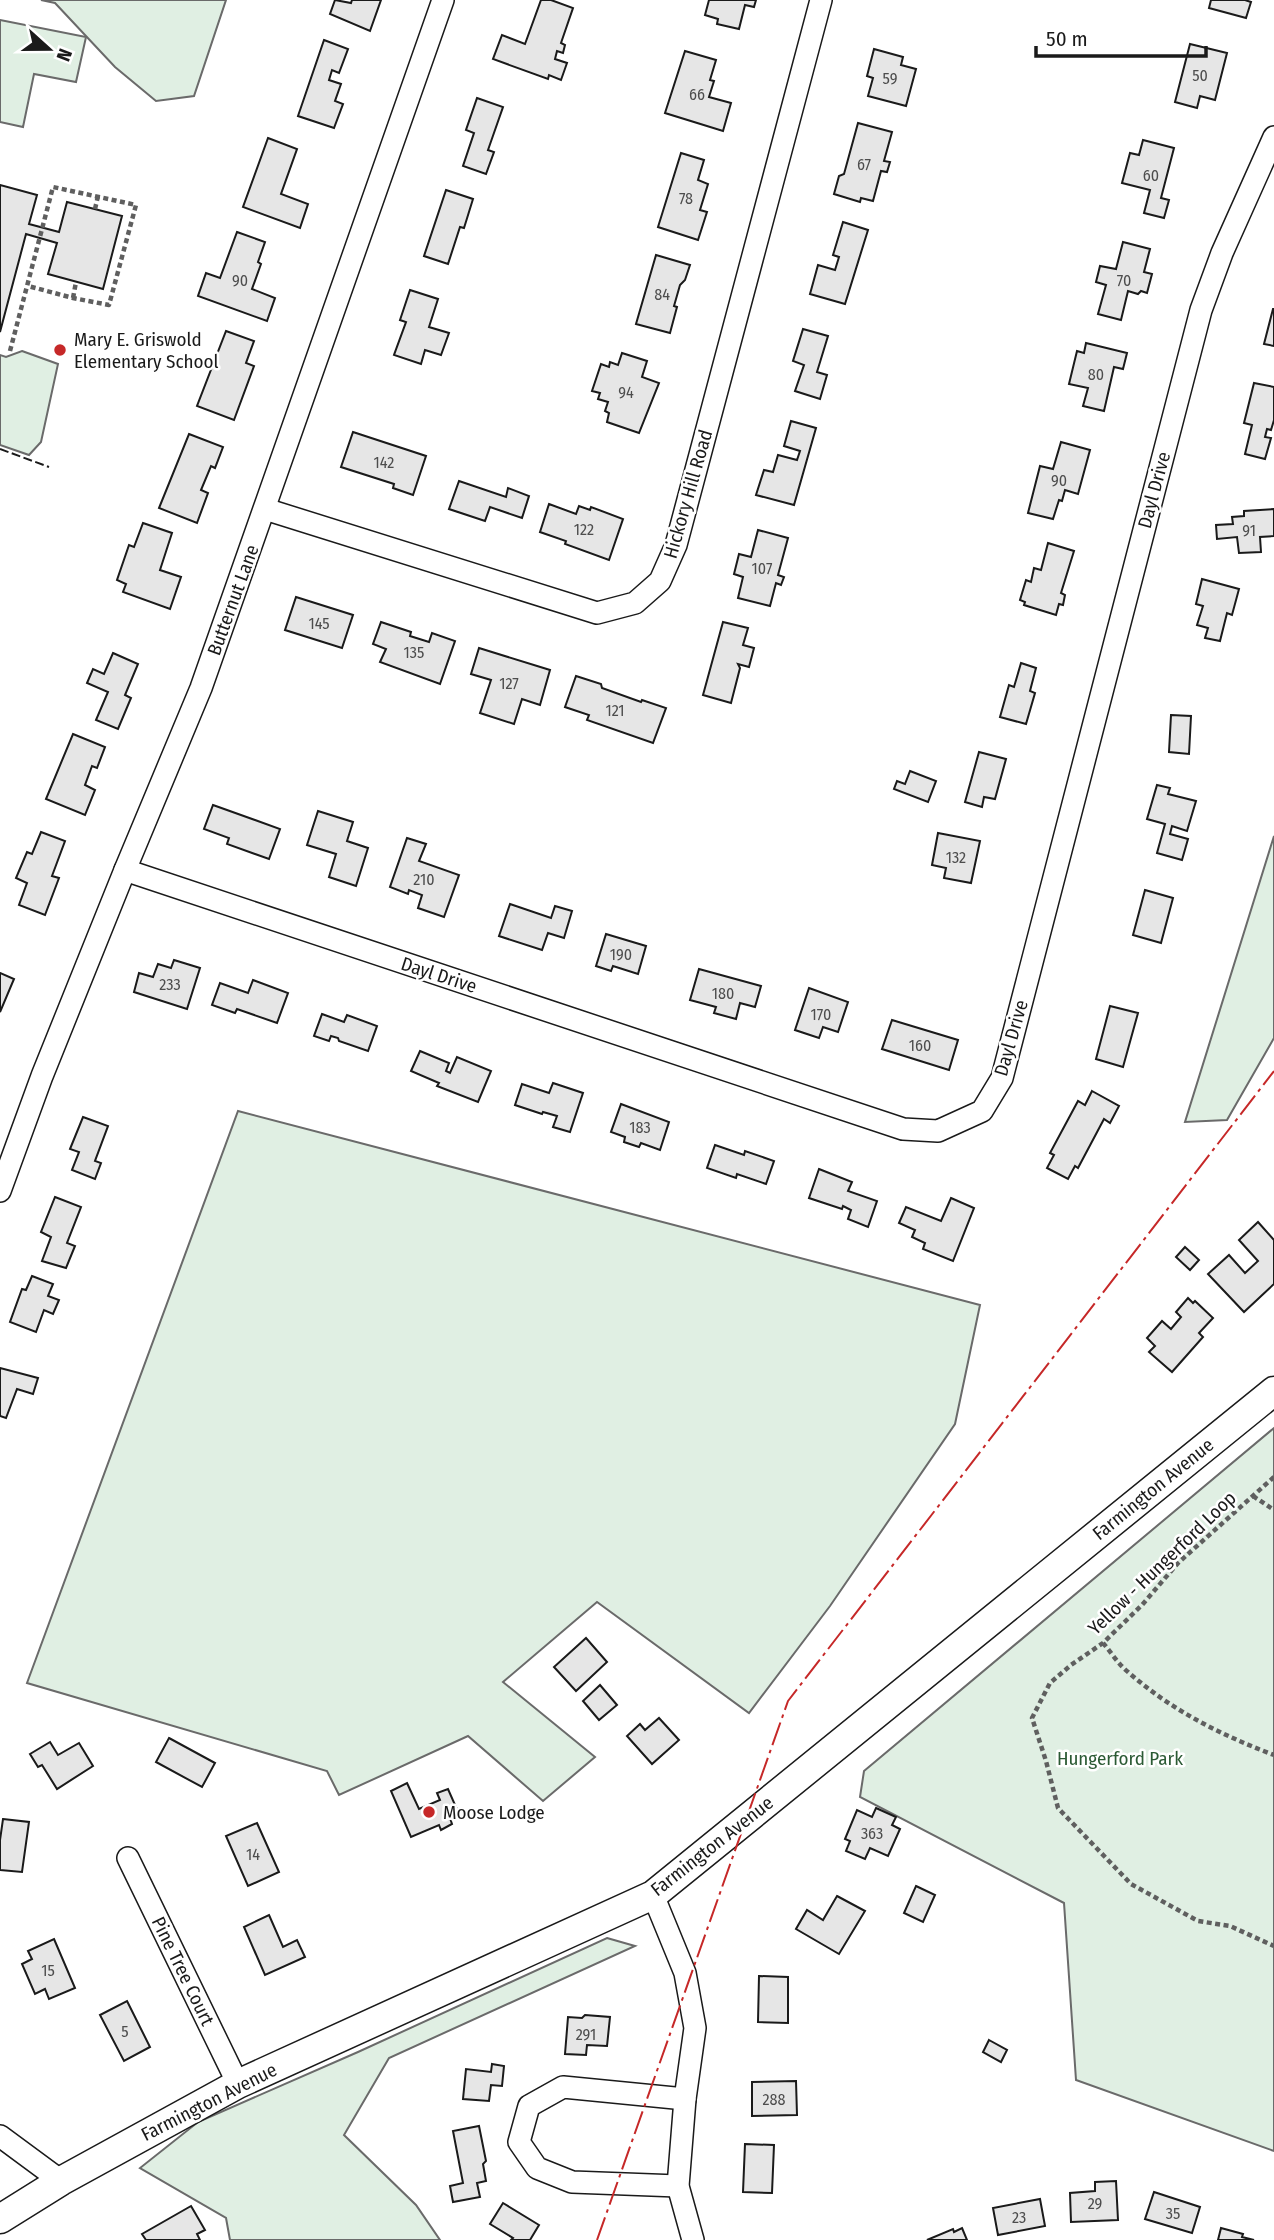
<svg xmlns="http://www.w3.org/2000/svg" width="1274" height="2240" font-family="'Fira Sans Condensed',sans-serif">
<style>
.green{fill:#e0efe3;stroke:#6a6a6a;stroke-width:2}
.building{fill:#e6e6e6;stroke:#1a1a1a;stroke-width:2}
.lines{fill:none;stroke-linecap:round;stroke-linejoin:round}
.minor-casing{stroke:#1a1a1a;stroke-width:24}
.secondary-casing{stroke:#1a1a1a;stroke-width:31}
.path{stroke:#5f5f5f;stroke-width:4.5;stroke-dasharray:5 3.5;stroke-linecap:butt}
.minor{stroke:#fff;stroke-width:21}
.secondary{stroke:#fff;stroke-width:28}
.fence{stroke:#1a1a1a;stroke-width:2;stroke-dasharray:9 3.5;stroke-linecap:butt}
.power{stroke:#c62828;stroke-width:2;stroke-dasharray:24 5 3.5 5;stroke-linecap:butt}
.poi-dot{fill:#c62828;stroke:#fff;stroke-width:2.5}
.labels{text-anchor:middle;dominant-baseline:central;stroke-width:5;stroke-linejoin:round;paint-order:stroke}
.number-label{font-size:16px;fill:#4d4d4d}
.poi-label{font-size:19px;fill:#1a1a1a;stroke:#fff;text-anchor:start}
.street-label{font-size:19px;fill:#1a1a1a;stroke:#fff}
.park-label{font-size:19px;fill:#2b5a34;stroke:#fff}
</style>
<rect width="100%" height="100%" fill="#fff"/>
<!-- green -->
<g class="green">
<path d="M41,0h185l-32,96 -38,5 -41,-34 -60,-64z"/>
<path d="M0,20l86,17 -10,45 -42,-8 -11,53 -23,-5z"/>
<path d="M22,351l36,13 -17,78 -12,13 -29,-10v-90l6,2z"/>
<path d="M1274,836v202l-47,82 -42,2z"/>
<path d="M238,1111l742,194 -25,119 -125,182 -81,107 -152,-111 -94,80 92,75 -52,44 -75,-65 -129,59 -12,-24 -300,-88z"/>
<path d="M1274,1428v723l-198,-71 -12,-177 -204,-106 4,-26z"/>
<path d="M607,1938l28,8 -246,112 -45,77 72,70 24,35h-210l-4,-22 -86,-50 58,-46 160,-70z"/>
</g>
<!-- building -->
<g class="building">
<path d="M335,0l16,3 1,-3h29l-11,31 -40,-17z"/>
<path d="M541,0h10l22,8 -12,35 4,2 -2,8 -6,-2 -2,8 12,4 -6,17 -12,-5 -1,4 -55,-20 9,-24 23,9z"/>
<path d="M709,0h47l-2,7 -9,-2 -6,24 -22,-5 1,-5 -13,-4z"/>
<path d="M1211,0h34l6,2 -5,16 -37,-10z"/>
<path d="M324,40l24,9 -9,24 -7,-3 -3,10 12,4 -6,17 8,3 -9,24 -36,-12z"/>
<path d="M1190,44l37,9 -12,47 -15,-4 -3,12 -22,-6z"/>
<path d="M874,49l29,8 -2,8 15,4 -10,37 -38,-10 5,-18 -6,-2z"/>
<path d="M685,51l31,9 -6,20 4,1 -5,16 22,6 -8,28 -58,-18z"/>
<path d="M477,98l26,9 -15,43 6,2 -8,22 -23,-8 11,-33 -8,-3z"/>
<path d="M858,123l34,9 -8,29 6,1 -3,10 -6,-1 -8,30 -12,-3 -1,4 -26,-8 5,-18 5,-2z"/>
<path d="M268,138l29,11 -16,45 27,10 -8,24 -57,-21z"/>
<path d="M1143,140l31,8 -13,50 8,2 -5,18 -20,-5 6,-23 -28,-7 8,-30 9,2z"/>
<path d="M681,153l23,7 -6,20 10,4 -8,26 7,2 -9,28 -40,-13z"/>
<path d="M0,185l37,10 -8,29 30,8 8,-30 55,14 -19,73 -55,-15 9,-31 -31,-9 -26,98z"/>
<path d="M446,190l27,9 -9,29 -4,-1 -12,37 -24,-8z"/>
<path d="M843,222l25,8 -23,74 -35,-10 8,-29 17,5 4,-13 -6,-2z"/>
<path d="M237,232l28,10 -7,20 3,2 -9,25 23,9 -8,23 -69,-25 8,-23 14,5z"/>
<path d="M1123,242l27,7 -6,23 8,2 -5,19 -6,-2 -3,3 -10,-3 -7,29 -23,-6 8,-29 -10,-3 4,-16 16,3z"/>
<path d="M656,255l34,10 -5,15 -5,5 -6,21 3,1 -7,26 -34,-9z"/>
<path d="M410,290l28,9 -9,28 20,6 -8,22 -16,-5 -4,14 -27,-9 12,-33 -6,-2z"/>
<path d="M1273,309h1v37l-10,-2z"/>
<path d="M803,329l25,7 -11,36 10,3 -7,24 -25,-8 9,-26 -11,-4z"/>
<path d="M226,331l28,10 -8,22 8,3 -20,54 -37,-14z"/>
<path d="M1086,343l41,10 -4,16 -9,-2 -10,44 -21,-5 5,-18 -19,-4 8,-33 7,2z"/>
<path d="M622,353l25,8 -5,16 17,6 -20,50 -32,-11 2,-9 -4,-2 3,-9 -10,-3 2,-6 -8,-2 9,-27 8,3 1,-5 8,3z"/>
<path d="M1254,383l20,4v33l-3,10 -4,-1 -2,8 6,1 -6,21 -20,-5 7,-29 -8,-2z"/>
<path d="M791,421l25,7 -22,77 -38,-10 8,-25 9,2 5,-17 19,5 3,-9 -16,-5z"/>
<path d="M353,432l73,24 -13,39 -20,-7 1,-4 -53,-17z"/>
<path d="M189,434l34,13 -8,21 -4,-2 -10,24 7,3 -11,30 -38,-15z"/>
<path d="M1061,442l29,8 -12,44 -13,-4 -3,11 -3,-1 -6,19 -25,-6 12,-47 13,3z"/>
<path d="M459,481l47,16 2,-9 21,8 -7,22 -32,-11 -5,14 -36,-12z"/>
<path d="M549,504l27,10 3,-8 11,4 1,-3 32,12 -14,41 -44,-16 1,-3 -26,-9z"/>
<path d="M1274,509v27l-14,1 1,15 -22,1 -2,-16 -20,2 -1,-14 17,-1 -1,-7 12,-1v-5z"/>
<path d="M143,523l29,10 -12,37 21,7 -11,32 -47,-17 3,-8 -9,-4 12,-35 5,2z"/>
<path d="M758,530l30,8 -10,37 6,2 -3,8 -5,-2 -6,23 -32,-8 5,-21 -9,-3 5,-20 12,3z"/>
<path d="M1048,543l26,8 -13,42 4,2 -2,10 -4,-1 -3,11 -32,-10 1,-3 -5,-2 6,-20 5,2 3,-14 7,2z"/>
<path d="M1202,579l37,10 -7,26 -5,-2 -7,28 -15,-3 3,-10 -11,-3 6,-19 -7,-2z"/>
<path d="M296,597l57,18 -11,33 -57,-18z"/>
<path d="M381,622l30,10 -1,4 19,6 3,-9 23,8 -15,43 -60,-22 6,-13 -13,-5z"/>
<path d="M723,622l25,6 -5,17 11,3 -5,19 -11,-3 2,4 -9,35 -28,-8z"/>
<path d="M479,648l71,22 -10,35 -18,-6 -8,25 -34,-11 11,-33 -20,-6z"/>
<path d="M113,653l25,11 -13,31 6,3 -13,31 -22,-9 12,-28 -21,-9 6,-14 11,5z"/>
<path d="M1021,663l15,5 -6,23 5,2 -9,31 -26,-7 9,-32 5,2z"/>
<path d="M576,676l25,8 1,4 39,14 1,-2 24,8 -13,35 -66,-23 2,-5 -24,-8z"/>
<path d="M1171,715l20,1 -2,38 -20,-2z"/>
<path d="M73,734l32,13 -8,21 -5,-2 -7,19 10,5 -10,25 -39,-16z"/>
<path d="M979,752l27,7 -11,40 -11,-2 -2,10 -17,-5z"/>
<path d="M910,771l26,10 -8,21 -34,-13 3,-8 8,3z"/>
<path d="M1157,785l13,3 -2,6 28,7 -9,30 -15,-5 -2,8 18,5 -6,21 -25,-7 8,-29 -18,-5z"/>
<path d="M213,805l67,24 -11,30 -42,-15 2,-6 -25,-9z"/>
<path d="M318,811l35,11 -6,19 21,7 -12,38 -27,-9 7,-23 -29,-9z"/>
<path d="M41,832l24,9 -13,35 7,2 -14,37 -26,-10 8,-22 -11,-5 11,-26 5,2z"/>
<path d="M938,833l42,8 -9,42 -27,-5 2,-10 -14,-3z"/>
<path d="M407,838l19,6 -7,17 40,14 -15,42 -26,-9 4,-13 -13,-5 -1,4 -18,-7z"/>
<path d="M1145,890l28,8 -12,45 -28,-8z"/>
<path d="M510,904l41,14 4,-12 17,5 -8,27 -16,-5 -6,17 -43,-14z"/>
<path d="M606,934l40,12 -8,28 -25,-8 -2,5 -15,-5z"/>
<path d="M174,960l26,8 -13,41 -53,-17 5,-19 14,4 5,-13 13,4z"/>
<path d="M699,969l62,17 -6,21 -15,-4 -4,16 -22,-6 2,-6 -26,-7z"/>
<path d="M0,973l14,6 -14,33z"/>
<path d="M253,980l35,13 -11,30 -40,-14 -2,4 -23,-8 8,-22 28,10z"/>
<path d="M809,988l39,14 -10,30 -15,-5 -4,11 -24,-8z"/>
<path d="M1110,1006l28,7 -15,54 -27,-8z"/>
<path d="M322,1014l22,8 3,-7 30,11 -9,25 -29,-10 -1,-3 -7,-2 -2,5 -15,-5z"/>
<path d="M892,1020l66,20 -9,30 -67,-21z"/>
<path d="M420,1051l29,12 -3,8 4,2 7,-16 34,14 -13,31 -41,-16 2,-3 -28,-12z"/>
<path d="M553,1083l30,10 -13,39 -17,-5 4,-11 -14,-4 -1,2 -27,-9 7,-21 27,9z"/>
<path d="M1092,1091l27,15 -9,17 -6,-4 -26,49 -3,-2 -7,13 -21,-11 7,-13 -4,-2 28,-52 7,4z"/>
<path d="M621,1104l48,18 -9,28 -19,-7 -2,4 -15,-5 1,-5 -14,-5z"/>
<path d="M83,1117l25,9 -13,35 6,2 -6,16 -23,-9 7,-18 -9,-3z"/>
<path d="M715,1145l29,10 1,-4 29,10 -8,23 -29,-10 -1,4 -29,-10z"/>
<path d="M819,1169l33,13 -4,9 29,10 -9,26 -20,-8 3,-9 -8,-4 -1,3 -33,-11z"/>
<path d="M55,1197l26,10 -14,36 8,3 -9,22 -24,-7 9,-24 -10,-5z"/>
<path d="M951,1198l23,10 -21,53 -30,-12 2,-6 -13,-6 3,-7 -16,-7 7,-16 35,14z"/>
<path d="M1258,1222l16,18v44l-30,28 -36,-38 21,-19 16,18 13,-12 -19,-21z"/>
<path d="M1185,1247l14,13 -9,10 -14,-13z"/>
<path d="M32,1276l21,8 -5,12 11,4 -6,14 -9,-4 -8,22 -26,-10 12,-33 4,1z"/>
<path d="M1188,1298l5,5 2,-2 18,17 -14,15 4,4 -31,35 -23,-20 6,-6 -8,-8 15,-17 9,8 10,-12 -5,-5z"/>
<path d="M0,1368l38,10 -5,16 -16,-5 -11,29 -6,-2z"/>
<path d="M586,1638l21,24 -31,29 -22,-24z"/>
<path d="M600,1685l17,20 -18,15 -16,-19z"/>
<path d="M659,1718l20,22 -27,24 -25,-28 13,-12 5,6z"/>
<path d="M169,1738l46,25 -13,24 -46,-25z"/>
<path d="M50,1742l8,13 21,-12 14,23 -36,23 -15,-24 -4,2 -8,-13z"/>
<path d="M407,1783l12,26 21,-9 -3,-7 11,-4 11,25 -9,4 2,6 -11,6 -2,-5 -28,12 -20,-46z"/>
<path d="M876,1808l20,9 -4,8 8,4 -12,27 -18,-8 -5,11 -19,-8 4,-10 -5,-2 12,-29 15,7z"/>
<path d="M3,1819l26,3 -7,50 -22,-2v-30z"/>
<path d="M257,1823l22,49 -31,14 -22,-50z"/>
<path d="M916,1886l19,9 -12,27 -19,-9z"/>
<path d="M837,1896l28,15 -26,43 -43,-25 11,-19 16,10z"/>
<path d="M269,1915l14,32 14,-7 8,17 -40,18 -21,-48z"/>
<path d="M54,1939l21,49 -26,11 -4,-10 -10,5 -13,-30 10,-5 -4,-8z"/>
<path d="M759,1976l29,1v46l-30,-1z"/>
<path d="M127,2001l23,46 -26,14 -24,-46z"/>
<path d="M585,2015l25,2 -3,29 -20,-1 -1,10 -21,-1 3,-37 14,1z"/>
<path d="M989,2040l18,10 -6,12 -18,-10z"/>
<path d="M492,2064l12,2 -2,20 -11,-1 -2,16 -26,-2 3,-30 25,3z"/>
<path d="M796,2081l1,34 -45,1v-34z"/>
<path d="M479,2126l7,35 -3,3 3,17 -9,2 3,14 -27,5 -3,-16 13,-3 -10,-52z"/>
<path d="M745,2144l29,1 -2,48 -29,-1z"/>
<path d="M1116,2181l2,39 -47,2 -1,-29 25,-2v-9z"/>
<path d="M1154,2192l46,15 -8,26 -47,-14z"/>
<path d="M1040,2199l5,27 -47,9 -5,-27z"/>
<path d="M503,2203l36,22 -9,15h-19l2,-2 -23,-14z"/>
<path d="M191,2206l14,24 -8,4 3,6h-54l-4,-6z"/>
<path d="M962,2228l5,12h-40l26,-11 1,3z"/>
<path d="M1221,2228l22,6 -1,3 12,3h-36z"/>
</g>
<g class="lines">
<!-- minor casing -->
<g class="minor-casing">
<g id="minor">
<path d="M265,509l332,104 38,-10 25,-22 16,-36 145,-545"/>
<path d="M125,870l778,259 35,2 44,-20 20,-33 199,-768 21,-57 52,-116"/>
<path d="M0,1191l42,-115 83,-206 76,-182 242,-688"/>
<path d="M128,1858l110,226"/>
<path d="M653,1895l32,78 10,55 -10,71 -7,87 15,54"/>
<path d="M0,2136l61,45"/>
<path d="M678,2186l-106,-4 -35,-14 -18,-26 10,-36 34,-19 122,12"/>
</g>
</g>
<!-- secondary casing -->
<g class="secondary-casing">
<path id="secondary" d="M0,2219l61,-38 177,-97 415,-189 621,-504"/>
</g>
<!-- path -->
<g class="path">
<path d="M95,209l3,-13"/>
<path d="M73,298l3,-16"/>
<path d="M10,351l43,-164 83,18 -27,100 -36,-7 -45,-12"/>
<path d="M1274,1477l-96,86 -36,42 -39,38 -32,22 -21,18 -18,35 14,43 12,47 73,76 67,37 32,5 44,20"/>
<path d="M1253,1496l21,14"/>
<path d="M1103,1643c8,9 15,21 25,29 43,38 93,63 146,83"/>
</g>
<!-- minor -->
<use href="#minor" class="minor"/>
<!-- secondary -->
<use href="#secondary" class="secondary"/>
<!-- fence -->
<path class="fence" d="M0,449l49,18"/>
<!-- power -->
<path class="power" d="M597,2240l191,-539 486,-630"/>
</g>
<!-- markers -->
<g class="poi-dot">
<circle cx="60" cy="350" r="7"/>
<circle cx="429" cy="1812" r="7"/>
</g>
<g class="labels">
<!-- number labels -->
<g class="number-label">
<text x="1200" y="75">50</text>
<text x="890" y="78">59</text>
<text x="697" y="94">66</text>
<text x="864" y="164">67</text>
<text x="1151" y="175">60</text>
<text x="686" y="198">78</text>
<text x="240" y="280">90</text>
<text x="1124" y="280">70</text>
<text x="662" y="294">84</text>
<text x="1096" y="374">80</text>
<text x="626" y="392">94</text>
<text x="384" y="462">142</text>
<text x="1059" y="480">90</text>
<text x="584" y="529">122</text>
<text x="1249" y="530">91</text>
<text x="762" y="568">107</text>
<text x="319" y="623">145</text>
<text x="414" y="652">135</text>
<text x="509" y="683">127</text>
<text x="615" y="710">121</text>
<text x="956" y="857">132</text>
<text x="424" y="879">210</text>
<text x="621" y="954">190</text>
<text x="170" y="984">233</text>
<text x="723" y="993">180</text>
<text x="821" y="1014">170</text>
<text x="920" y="1045">160</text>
<text x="640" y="1127">183</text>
<text x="872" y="1833">363</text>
<text x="253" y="1854">14</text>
<text x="48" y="1970">15</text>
<text x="125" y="2031">5</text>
<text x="586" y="2034">291</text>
<text x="774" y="2099">288</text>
<text x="1095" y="2203">29</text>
<text x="1173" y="2213">35</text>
<text x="1019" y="2217">23</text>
</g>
<!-- poi labels -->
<g class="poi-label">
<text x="74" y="339">Mary E. Griswold<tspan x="74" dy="22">Elementary School</tspan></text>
<text x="443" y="1812">Moose Lodge</text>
</g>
<!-- street labels -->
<g class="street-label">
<text transform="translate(1154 490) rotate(-75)">Dayl Drive</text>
<text transform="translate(688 494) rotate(-74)">Hickory Hill Road</text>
<text transform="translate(233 600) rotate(-70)">Butternut Lane</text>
<text transform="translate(439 975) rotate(18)">Dayl Drive</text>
<text transform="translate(1011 1038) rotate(-74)">Dayl Drive</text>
<text transform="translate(1153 1489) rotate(-39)">Farmington Avenue</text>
<text transform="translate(1162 1563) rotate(-44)">Yellow - Hungerford Loop</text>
<text transform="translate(712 1846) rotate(-38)">Farmington Avenue</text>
<text transform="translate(183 1971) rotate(64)">Pine Tree Court</text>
<text transform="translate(209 2102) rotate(-27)">Farmington Avenue</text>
</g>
<!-- park labels -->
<g class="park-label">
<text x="1120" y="1758">Hungerford Park</text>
</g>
</g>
<!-- north arrow -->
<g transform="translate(49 49) rotate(111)" stroke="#ffffff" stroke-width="5" paint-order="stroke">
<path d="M0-5L12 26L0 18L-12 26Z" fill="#1a1a1a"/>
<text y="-10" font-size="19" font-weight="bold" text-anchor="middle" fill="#1a1a1a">N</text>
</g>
<!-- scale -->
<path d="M1036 46v10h170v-10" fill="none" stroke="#1a1a1a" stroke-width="3.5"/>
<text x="1046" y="46" font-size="21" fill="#1a1a1a" stroke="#ffffff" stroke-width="5" paint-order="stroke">50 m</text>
</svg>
